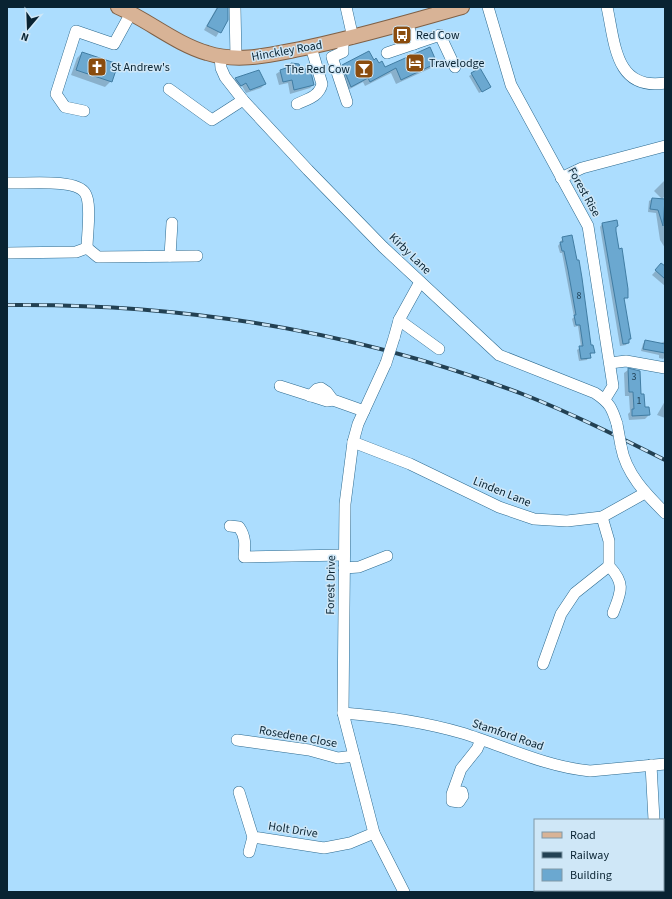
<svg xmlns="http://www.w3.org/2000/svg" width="672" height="899" font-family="'Source Sans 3',sans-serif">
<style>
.shadow{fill:#0003}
.building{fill:#6ba8d0;stroke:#417da3}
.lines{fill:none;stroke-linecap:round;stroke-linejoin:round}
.minor-casing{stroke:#2d6a8f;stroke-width:12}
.major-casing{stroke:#7f6046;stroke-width:16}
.minor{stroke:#fff;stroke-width:11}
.major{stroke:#d8b396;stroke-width:14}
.rail-casing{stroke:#234153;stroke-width:4}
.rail{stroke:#cfe7f7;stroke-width:2.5;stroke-dasharray:8;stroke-linecap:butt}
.minor-bridge-casing{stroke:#2d6a8f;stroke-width:12;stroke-linecap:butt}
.minor-bridge{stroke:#fff;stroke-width:11}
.labels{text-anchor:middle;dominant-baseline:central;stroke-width:3;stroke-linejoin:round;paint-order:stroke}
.number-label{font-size:10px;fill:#22445a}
.poi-label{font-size:12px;fill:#092332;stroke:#cfe7f7;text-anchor:start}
.street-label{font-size:12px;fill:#092332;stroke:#cfe7f7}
</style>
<rect width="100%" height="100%" fill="#acddfe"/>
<!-- shadow -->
<g class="shadow">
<path d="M217,7h10v12l-11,18 -12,-7z"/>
<path d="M82,53l29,28 -6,6 -34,-12 6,-17z"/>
<path d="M374,61l11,7 51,-5 -5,5 -35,16 -5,-11 -26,13 -2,-4 -17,9 -8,-20 5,-5z"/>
<path d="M291,64l23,20 -4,4 -20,6 -2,-11 -9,2 -3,-11z"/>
<path d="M258,72l7,12 -4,4 -15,5 -4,-7 -6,3 -4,-6 4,-4z"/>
<path d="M472,74l15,15 -8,4 -10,-17z"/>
<path d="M665,180v16l-3,3 -8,-8z"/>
<path d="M652,199l13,1 -2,18h2v30l-5,-8 -4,-27 -8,-1 1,-11z"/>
<path d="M602,224l15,2 -2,2 12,69 -4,3 7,39 -4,6 -6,1 -20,-119z"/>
<path d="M563,238l27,108 4,6 -5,3 -2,5 -8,1 -2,-11 4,-3 -3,-21 -4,1 -2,-8 2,-2 -12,-64h-2l-2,-7z"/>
<path d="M661,265l4,2v19l-13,-11z"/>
<path d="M645,341l16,2 4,-2v16l-2,2 -4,-1v-3l-18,-4 2,-7z"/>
<path d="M628,370l16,38 5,7 -4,4 -16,1 -1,-6 2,-2 -1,-16h-4l-1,-23z"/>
<path d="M665,401v17l-8,-3z"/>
</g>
<!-- building -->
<g class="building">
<path d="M218,7h10v13l-7,13 -14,-7z"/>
<path d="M430,47l7,16 -36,17 -5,-12 -26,14 -2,-4 -17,9 -9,-22 27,-14 5,9 2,-2 3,5 3,-2 3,6z"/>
<path d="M82,52l36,12 -6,18 -36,-12z"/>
<path d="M291,63l8,1 2,6 9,-2 4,17 -20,5 -2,-10 -9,2 -3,-12 9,-3z"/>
<path d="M480,68l11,19 -9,5 -11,-19z"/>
<path d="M259,70l7,14 -16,6 -4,-7 -5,3 -6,-8z"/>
<path d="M652,198l13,1 -2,27 -5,-16 -8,-1z"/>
<path d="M617,220l1,6 -2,1v4l3,18 3,-1 6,41v9h-4l7,41h-2v4l-6,1 -21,-121z"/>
<path d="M572,235l5,25h2l3,18 9,67h2l2,8h-5l1,5 -10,1 -2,-13h4l-3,-21h-4l-2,-10h2l-8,-45 -4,-19h-2l-2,-9h3l-1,-5z"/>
<path d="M661,263l4,3v13l-10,-9z"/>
<path d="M645,340l20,4v9l-22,-4z"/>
<path d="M628,368l12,3 1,23h3l1,13h4l1,8 -18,1v-7h2l-1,-17h-4z"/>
</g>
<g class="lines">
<!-- minor casing -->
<g class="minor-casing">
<g id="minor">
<path d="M235,7l1,51"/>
<path d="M346,7l7,31"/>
<path d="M488,7l23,78 77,141 25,160 -8,13"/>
<path d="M607,7c8,36 8,84 58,76"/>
<path d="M407,22l7,22"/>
<path d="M343,40v12l-11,5 15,45"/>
<path d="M387,53l53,-18 15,32"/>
<path d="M220,56l1,12 4,9 18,23 65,70 75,77 116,108 96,38c15,10 17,15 22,31"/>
<path d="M169,89l43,31 31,-20"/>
<path d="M297,104c10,-5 22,-7 25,-20l-11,-37"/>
<path d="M84,111l-19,-4 -9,-13 20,-63 38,13 17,-31"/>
<path d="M561,178l21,-10 83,-22"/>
<path d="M7,183c17,1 69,-5 78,10 7,10 2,42 2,55"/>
<path d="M87,248l11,9 99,-1"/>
<path d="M7,253l69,-1 11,-4"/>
<path d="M170,256l2,-33"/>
<path d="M399,320l40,29"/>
<path d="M394,338l5,-18 21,-38"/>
<path d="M386,363l-28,61 -5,18 -8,62 -2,209 31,120 30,59"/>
<path d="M610,363l16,-2 39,7"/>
<path d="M280,386l47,15 6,-1"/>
<path d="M310,396l7,-7 4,-1 6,4 6,8 31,11"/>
<path d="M353,442l57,22 89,43 35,12 33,2 35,-4 43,-24"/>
<path d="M621,446c5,28 25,48 44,67"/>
<path d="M602,517l7,24v25c17,18 12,26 4,47"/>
<path d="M230,526l9,1c7,10 6,18 5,30l100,-2"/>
<path d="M344,568l15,-1 28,-11"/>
<path d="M543,664l18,-50 14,-21 34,-27"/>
<path d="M343,713c39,3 81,9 119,20 42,13 84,34 128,38l75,-7"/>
<path d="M237,740l72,10 29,8 16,-2"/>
<path d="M651,765l3,55"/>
<path d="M453,791l9,1 1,4 -4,6 -7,-1v-7l9,-25 16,-20 4,-9"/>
<path d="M239,792l14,45 71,11 26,-5 24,-10"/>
<path d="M249,852l4,-15"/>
</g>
</g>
<!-- major casing -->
<g class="major-casing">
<path id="major" d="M118,7c30,13 58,37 89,46 31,10 62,2 93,-4 55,-11 108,-27 162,-42"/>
</g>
<!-- minor -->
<use href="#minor" class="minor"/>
<!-- major -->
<use href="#major" class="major"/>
<!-- rail casing -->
<g class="rail-casing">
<path id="rail" d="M7,305c177,-2 353,27 518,90 48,19 94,42 140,65"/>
</g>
<!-- rail -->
<use href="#rail" class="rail"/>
<!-- minor-bridge casing -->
<g class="minor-bridge-casing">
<g id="minor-bridge">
<path d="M386,363l8,-25"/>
<path d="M617,424l4,22"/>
</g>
</g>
<!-- minor-bridge -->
<use href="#minor-bridge" class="minor-bridge"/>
</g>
<!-- icons -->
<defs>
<g id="bus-square" transform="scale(1)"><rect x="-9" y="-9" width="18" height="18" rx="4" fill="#8a4c0e" stroke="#cfe7f7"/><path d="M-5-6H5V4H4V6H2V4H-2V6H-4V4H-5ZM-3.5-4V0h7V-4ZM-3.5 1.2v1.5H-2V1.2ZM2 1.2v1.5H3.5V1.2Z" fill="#fff"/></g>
<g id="hotel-square" transform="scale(1)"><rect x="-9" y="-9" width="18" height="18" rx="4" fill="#8a4c0e" stroke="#cfe7f7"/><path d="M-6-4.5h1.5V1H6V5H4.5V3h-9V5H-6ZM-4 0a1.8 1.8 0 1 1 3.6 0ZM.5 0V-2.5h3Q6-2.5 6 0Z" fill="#fff"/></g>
<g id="church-square" transform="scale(1)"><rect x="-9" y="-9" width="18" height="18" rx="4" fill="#8a4c0e" stroke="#cfe7f7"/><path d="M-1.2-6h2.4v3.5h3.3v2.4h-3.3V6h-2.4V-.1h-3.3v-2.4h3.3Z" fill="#fff"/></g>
<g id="bar-square" transform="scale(1)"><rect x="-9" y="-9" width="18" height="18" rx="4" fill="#8a4c0e" stroke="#cfe7f7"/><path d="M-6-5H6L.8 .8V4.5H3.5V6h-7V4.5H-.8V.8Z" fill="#fff"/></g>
</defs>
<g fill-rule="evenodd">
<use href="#bus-square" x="402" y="35"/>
<use href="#hotel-square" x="415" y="63"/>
<use href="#church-square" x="97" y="67"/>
<use href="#bar-square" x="364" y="69"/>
</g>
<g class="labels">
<!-- number labels -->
<g class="number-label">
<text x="579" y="296">8</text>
<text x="634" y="377">3</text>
<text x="639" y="401">1</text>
</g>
<!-- poi labels -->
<g class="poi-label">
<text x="416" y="35">Red Cow</text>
<text x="429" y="63">Travelodge</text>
<text x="111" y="67">St Andrew's</text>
<text x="350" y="69" text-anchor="end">The Red Cow</text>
</g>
<!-- street labels -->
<g class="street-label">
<text transform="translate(287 51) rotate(-10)">Hinckley Road</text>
<text transform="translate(584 192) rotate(61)">Forest Rise</text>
<text transform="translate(410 254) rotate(44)">Kirby Lane</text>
<text transform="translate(502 492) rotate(22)">Linden Lane</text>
<text transform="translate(331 585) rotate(-89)">Forest Drive</text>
<text transform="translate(508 735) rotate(19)">Stamford Road</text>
<text transform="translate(298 737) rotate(10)">Rosedene Close</text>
<text transform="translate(293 830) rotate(9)">Holt Drive</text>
</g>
</g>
<!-- border -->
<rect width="672" height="899" fill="none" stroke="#092332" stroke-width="16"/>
<!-- legend -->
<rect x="534" y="819" width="130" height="72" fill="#cfe7f7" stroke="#8099a8"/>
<rect x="542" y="832" width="20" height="6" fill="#d8b396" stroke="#8099a8"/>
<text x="570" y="839" font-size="12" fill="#092332">Road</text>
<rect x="542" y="852" width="20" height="6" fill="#234153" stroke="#8099a8"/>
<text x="570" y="859" font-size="12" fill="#092332">Railway</text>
<rect x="542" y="869" width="20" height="12" fill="#6ba8d0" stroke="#8099a8"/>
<text x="570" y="879" font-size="12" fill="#092332">Building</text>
<!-- north arrow -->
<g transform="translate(28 28) rotate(199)" stroke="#cfe7f7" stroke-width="3" paint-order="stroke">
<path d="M0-3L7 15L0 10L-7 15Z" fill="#092332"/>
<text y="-6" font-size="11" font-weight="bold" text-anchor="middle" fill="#092332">N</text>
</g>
</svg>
